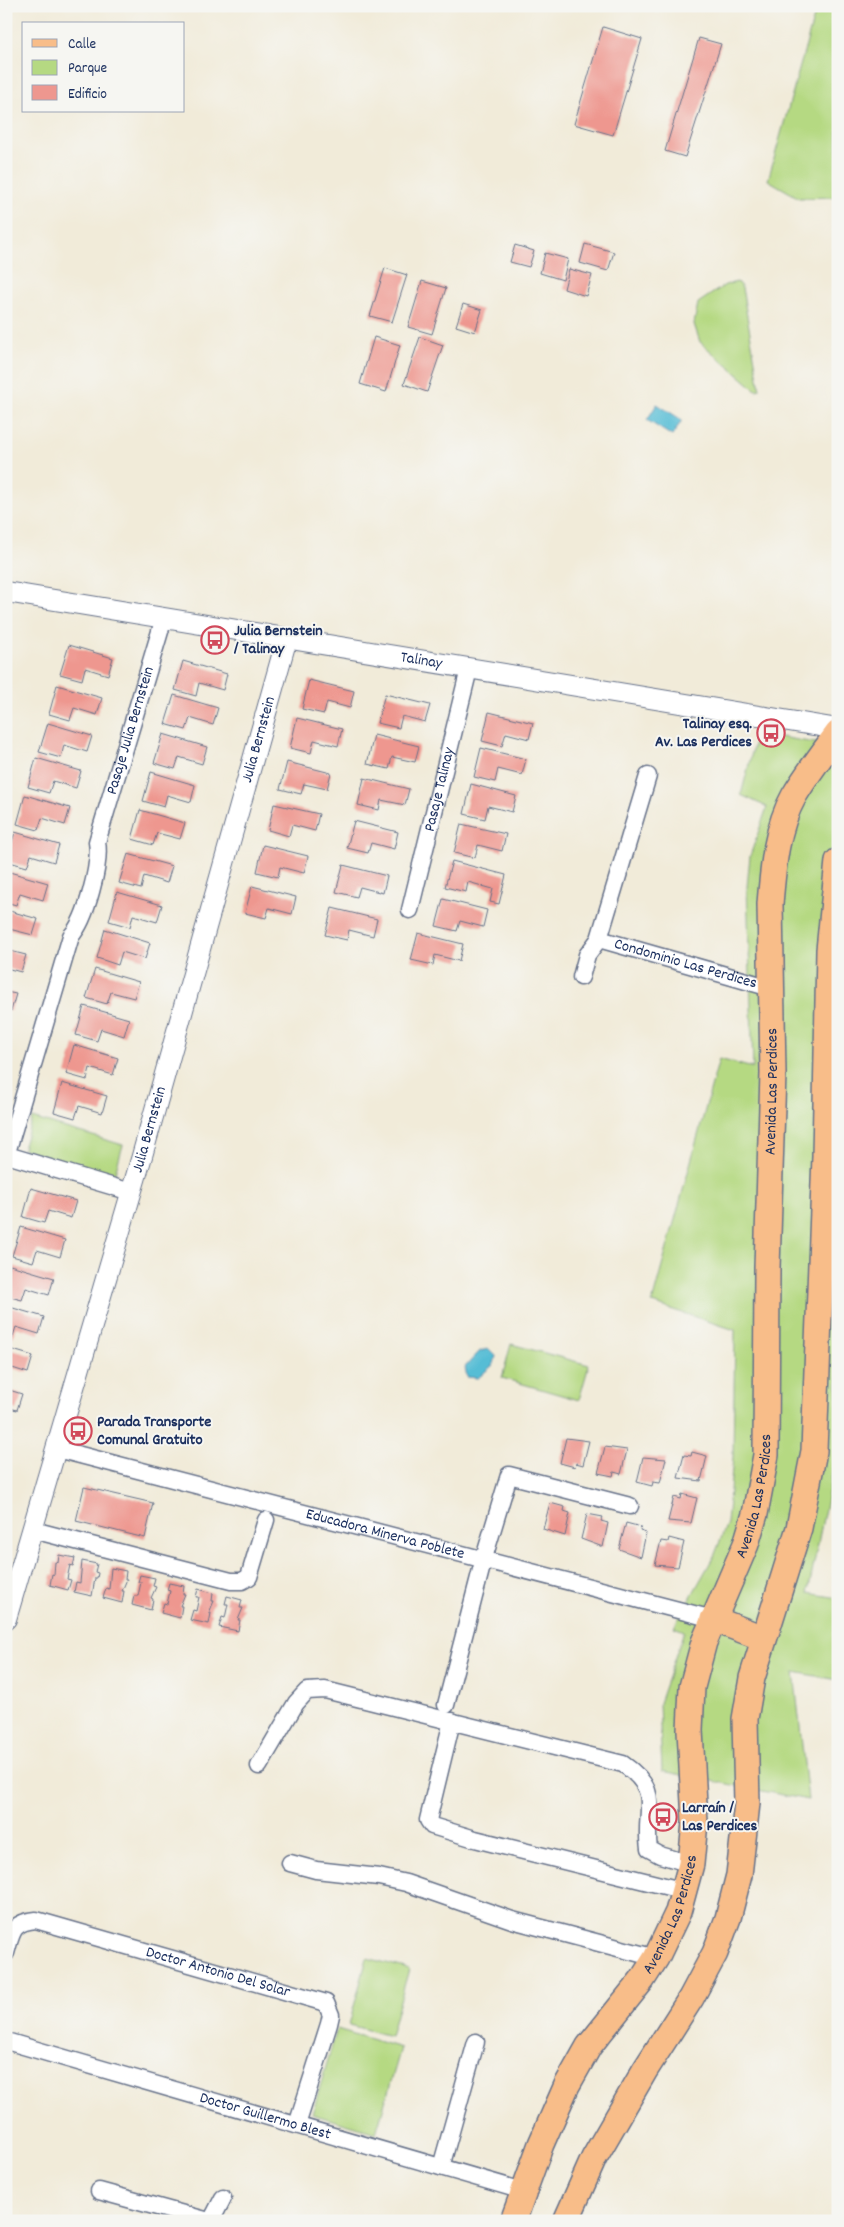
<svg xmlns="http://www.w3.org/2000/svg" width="844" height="2227" font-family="Dekko,sans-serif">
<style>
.green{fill:#b5d982;stroke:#688470}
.water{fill:#57bdd5;stroke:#39769a}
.building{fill:#ee978f}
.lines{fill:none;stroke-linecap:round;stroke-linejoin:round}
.minor-casing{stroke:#667189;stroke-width:19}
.tertiary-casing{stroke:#667189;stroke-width:22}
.primary-casing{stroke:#667189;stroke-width:28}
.minor{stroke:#fff;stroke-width:16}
.tertiary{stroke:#fff;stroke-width:20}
.primary{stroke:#f8bd89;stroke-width:25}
.labels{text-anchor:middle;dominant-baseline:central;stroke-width:4;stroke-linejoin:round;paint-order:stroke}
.poi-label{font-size:16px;font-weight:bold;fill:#1b2f5e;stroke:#f6f6f2;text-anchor:start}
.street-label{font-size:16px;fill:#1b2f5e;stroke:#f6f6f2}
</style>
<rect width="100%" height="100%" fill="#f6f6f2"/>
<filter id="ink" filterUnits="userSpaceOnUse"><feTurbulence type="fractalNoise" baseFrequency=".02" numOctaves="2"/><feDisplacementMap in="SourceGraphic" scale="10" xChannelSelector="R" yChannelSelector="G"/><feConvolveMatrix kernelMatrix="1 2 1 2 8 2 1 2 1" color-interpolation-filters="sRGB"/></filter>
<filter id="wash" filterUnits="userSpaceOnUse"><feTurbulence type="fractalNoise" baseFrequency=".0096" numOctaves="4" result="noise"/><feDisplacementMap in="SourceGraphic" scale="20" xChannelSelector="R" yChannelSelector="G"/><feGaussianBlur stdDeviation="1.12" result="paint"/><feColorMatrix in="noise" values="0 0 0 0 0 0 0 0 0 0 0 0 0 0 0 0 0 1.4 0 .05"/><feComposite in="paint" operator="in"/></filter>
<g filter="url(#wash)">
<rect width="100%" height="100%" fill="#f1ebd9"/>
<!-- green -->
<g class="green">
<path d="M817,6h21v191l-39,1 -31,-18z"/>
<path d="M737,282l5,6 18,101 -4,1 -56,-48 -6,-18 4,-21 27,-18z"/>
<path d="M757,733l58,10 23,1v700l-30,149 30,5v82l-44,-8 14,128 -146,-29 -3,-68 25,-72 -10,-4 41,-73 12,-31 6,-65 2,-128 -83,-27 67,-244 34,9 -6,-181 3,-31 17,-49 -26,-12z"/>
<path d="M32,1118l91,27 -9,31 -91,-27z"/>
<path d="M511,1344l78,21 -10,35 -77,-22z"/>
<path d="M367,1958l42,11 -19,67 -41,-11z"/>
<path d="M337,2029l64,19 -25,85 -64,-19z"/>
</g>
<!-- water -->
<g class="water">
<path d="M657,404l25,16 -10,16 -25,-16z"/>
<path d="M489,1349l7,7 -2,8 -16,14 -11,-1 -2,-10 15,-16z"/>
</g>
<g id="blocks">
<!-- building -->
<g class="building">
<path d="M603,27l39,12 -29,96 -39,-11z"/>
<path d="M699,38l22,6 -36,113 -20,-6z"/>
<path d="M585,244l29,8 -6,19 -28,-8z"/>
<path d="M515,245l19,6 -5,16 -19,-5z"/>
<path d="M545,253l23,6 -5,21 -23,-7z"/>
<path d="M385,268l22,7 -15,47 -22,-6z"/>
<path d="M569,269l23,6 -6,21 -22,-7z"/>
<path d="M422,281l24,7 -14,46 -24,-7z"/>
<path d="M463,304l19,6 -7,22 -19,-6z"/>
<path d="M374,337l26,8 -14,47 -26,-8z"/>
<path d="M420,337l23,8 -16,47 -23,-8z"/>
<path d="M69,645l44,13 -5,17 -23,-7 -3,12 -22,-6z"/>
<path d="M183,661l44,13 -4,16 -24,-7 -3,13 -21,-6z"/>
<path d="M309,680l45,11 -4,17 -23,-6 -3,12 -22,-5z"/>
<path d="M57,685l45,13 -5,17 -23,-7 -4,12 -21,-6z"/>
<path d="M385,694l45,11 -5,17 -23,-6 -3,12 -22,-5z"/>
<path d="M174,695l44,13 -5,17 -23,-7 -4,12 -21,-6z"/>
<path d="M489,712l44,11 -4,16 -23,-6 -4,13 -20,-5z"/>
<path d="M297,718l45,11 -4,17 -24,-6 -3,13 -21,-5z"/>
<path d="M48,723l44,13 -5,16 -23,-7 -3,13 -22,-6z"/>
<path d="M163,734l44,13 -5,17 -23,-7 -4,12 -21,-6z"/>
<path d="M374,735l45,11 -4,16 -23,-5 -3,12 -22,-5z"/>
<path d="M481,748l45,11 -4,16 -24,-6 -3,13 -21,-5z"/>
<path d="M36,758l45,13 -5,17 -23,-7 -4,12 -21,-6z"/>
<path d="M287,762l44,11 -4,16 -23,-5 -3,10 -21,-5z"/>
<path d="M151,772l44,13 -4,17 -24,-7 -3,12 -21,-6z"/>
<path d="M364,778l45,11 -4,16 -24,-5 -2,10 -21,-5z"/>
<path d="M471,784l45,12 -4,16 -24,-6 -3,13 -21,-5z"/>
<path d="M25,795l45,13 -5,17 -23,-7 -4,12 -21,-6z"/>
<path d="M274,804l45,10 -4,17 -23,-6 -3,11 -21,-6z"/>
<path d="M140,810l45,13 -5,16 -23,-6 -4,12 -21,-6z"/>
<path d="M354,821l44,11 -4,17 -23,-6 -3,10 -21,-5z"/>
<path d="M461,824l45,10 -4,17 -24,-6 -3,13 -21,-5z"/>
<path d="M15,832l44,13 -5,17 -23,-7 -4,12 -21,-6z"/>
<path d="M263,845l45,11 -4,17 -24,-6 -2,10 -21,-5z"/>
<path d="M128,854l44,12 -5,17 -23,-7 -3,13 -22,-6z"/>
<path d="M452,861l54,14 -7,29 -9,-2 3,-13 -25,-7 -2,10 -21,-5z"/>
<path d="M343,865l44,11 -4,17 -23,-6 -3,10 -21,-5z"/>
<path d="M6,871l42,12 -5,17 -23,-7 -4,12 -10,-3z"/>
<path d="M252,886l44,11 -4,17 -23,-6 -3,10 -21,-5z"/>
<path d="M117,892l45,13 -5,17 -24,-7 -3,12 -21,-6z"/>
<path d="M443,899l44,11 -4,17 -23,-6 -3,10 -21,-5z"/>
<path d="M332,908l45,11 -4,17 -24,-6 -2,10 -22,-5z"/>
<path d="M6,910l32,9 -5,16 -24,-6 -3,8z"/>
<path d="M105,929l45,14 -5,16 -23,-7 -4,13 -21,-7z"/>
<path d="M418,933l45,11 -4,17 -24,-6 -2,10 -22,-5z"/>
<path d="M6,950l20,5 -5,17 -15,-4z"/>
<path d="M95,969l44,13 -5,16 -23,-6 -4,12 -21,-6z"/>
<path d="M6,992l10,2 -5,17 -5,-1z"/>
<path d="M84,1006l45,13 -5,17 -23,-7 -4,12 -21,-6z"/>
<path d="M74,1045l44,13 -5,17 -23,-7 -3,12 -21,-6z"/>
<path d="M62,1083l45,13 -5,17 -23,-7 -4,12 -21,-6z"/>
<path d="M31,1188l45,13 -5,17 -23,-7 -4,12 -21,-6z"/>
<path d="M21,1227l44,13 -5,17 -23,-7 -4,12 -21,-6z"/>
<path d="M10,1265l44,13 -5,17 -23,-7 -4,12 -16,-4v-19z"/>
<path d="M6,1306l38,11 -5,17 -23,-7 -4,12 -6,-2z"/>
<path d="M6,1348l27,8 -5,17 -22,-7z"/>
<path d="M6,1389l16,5 -5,16 -11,-3z"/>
<path d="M566,1438l23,3 -6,24 -7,-2 -1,4 -15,-4z"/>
<path d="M605,1447l22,3 -6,24 -7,-2 -1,4 -15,-3z"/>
<path d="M692,1452l15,4 -6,25 -23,-3 6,-23 7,1z"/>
<path d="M643,1457l23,2 -6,24 -7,-1 -1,4 -15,-4z"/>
<path d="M84,1487l69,16 -8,35 -69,-17z"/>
<path d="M682,1494l15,4 -6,25 -23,-2 6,-24 7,2z"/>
<path d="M550,1503l15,4 -1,4 6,2 -5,23 -22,-7z"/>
<path d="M587,1514l16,3 -2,4 7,2 -5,24 -22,-8z"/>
<path d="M626,1523l15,4 -1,4 6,2 -5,24 -22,-8z"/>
<path d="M669,1538l15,4 -6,25 -23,-2 6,-24 7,1z"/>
<path d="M59,1555l16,3 -2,8 -3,-1 -3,14 4,1 -3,10 -18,-5 2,-11 2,1 1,-13 3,1z"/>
<path d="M82,1561l15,3 -2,8 3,1 -1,5h-2l-3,18 -18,-4 2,-10 4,1z"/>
<path d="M111,1568l15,3 -1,8h2l-5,12h2l-2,12 -19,-5 3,-10 3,1z"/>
<path d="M140,1575l15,3 -2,8 3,1 -5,11 2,1 -2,11 -19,-5 2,-9h4l3,-14h-3z"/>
<path d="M169,1583l15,3 -1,8h2l-5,12h2l-2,12 -19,-5 3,-10 3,1 3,-13 -3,-1z"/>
<path d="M198,1589l15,4 -1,8h2l-5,12h2l-2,11 -19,-4 3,-10 3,1 3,-14h-3z"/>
<path d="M227,1596l15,4 -2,8h3l-5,12h2l-2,11 -19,-4 3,-10 3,1 3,-14h-3z"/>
</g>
</g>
</g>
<g filter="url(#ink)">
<use href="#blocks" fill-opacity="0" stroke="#667189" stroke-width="1"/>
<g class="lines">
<!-- minor casing -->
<g class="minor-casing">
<g id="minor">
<path id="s1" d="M410,910l59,-241"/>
<path id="s2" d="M599,939l172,49"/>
<path d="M581,977l6,-22 12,-16 49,-163"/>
<path d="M7,1155l124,37"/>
<path id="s3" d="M6,1156l65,-220c15,-16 30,-72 26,-94l67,-224"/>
<path id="s4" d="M57,1449l656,170"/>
<path d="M33,1530l198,51h11l7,-4 17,-57"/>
<path d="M446,1705l38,-147 25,-83 121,31"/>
<path d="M452,1721l-24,99 4,6 43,13 210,52"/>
<path d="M259,1766l37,-63 11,-12 18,-1 298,74c41,28 20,45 26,85l11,6 31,9"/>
<path d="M290,1863l26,7 63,7 27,6 106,37 144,38"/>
<path id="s5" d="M6,1953c6,-21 6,-31 30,-33l290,83 5,12 -2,9 -32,101"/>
<path id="s6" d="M6,2041l517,150"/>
<path d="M441,2167l35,-125"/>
<path d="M99,2191l110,30"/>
<path d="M211,2221l12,-23"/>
</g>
</g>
<!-- tertiary casing -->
<g class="tertiary-casing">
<g id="tertiary">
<path id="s7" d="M6,592l832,137"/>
<path id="s8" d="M6,1619l136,-463 145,-518"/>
</g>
</g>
<!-- primary casing -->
<g class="primary-casing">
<g id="primary">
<path d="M713,1619l50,19"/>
<path id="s9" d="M513,2221l28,-77 26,-59 22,-39 53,-66 14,-22 22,-46 13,-48 4,-42 -5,-92 2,-43 12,-45 42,-98 9,-30 11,-59 1,-187 6,-195 -3,-169c3,-36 6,-76 24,-108 13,-22 29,-43 44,-63"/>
<path d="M566,2221l28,-63 51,-88 46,-72 24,-45 13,-35 11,-43 8,-72 -2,-84 7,-41 47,-150 15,-77 11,-295 4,-206 9,-89"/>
</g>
</g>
<!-- minor -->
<use href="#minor" class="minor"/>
<!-- tertiary -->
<use href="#tertiary" class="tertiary"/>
<!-- primary -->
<use href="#primary" class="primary"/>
</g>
</g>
<!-- icons -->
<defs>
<g id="bus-ring" transform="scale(1.4375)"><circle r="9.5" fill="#f6f6f2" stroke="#d1495b" stroke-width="1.5"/><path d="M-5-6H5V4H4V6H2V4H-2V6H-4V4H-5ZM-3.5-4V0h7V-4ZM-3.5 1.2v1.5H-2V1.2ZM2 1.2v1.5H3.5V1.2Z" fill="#d1495b"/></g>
</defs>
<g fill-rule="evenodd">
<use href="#bus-ring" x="215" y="640"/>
<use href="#bus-ring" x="771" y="733"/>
<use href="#bus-ring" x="78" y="1431"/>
<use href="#bus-ring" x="663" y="1817"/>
</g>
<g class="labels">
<!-- poi labels -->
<g class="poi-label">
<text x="234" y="631">Julia Bernstein<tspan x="234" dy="18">/ Talinay</tspan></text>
<text x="752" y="724" text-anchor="end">Talinay esq.<tspan x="752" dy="18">Av. Las Perdices</tspan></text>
<text x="97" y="1422">Parada Transporte<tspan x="97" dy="18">Comunal Gratuito</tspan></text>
<text x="682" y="1808">Larraín /<tspan x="682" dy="18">Las Perdices</tspan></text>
</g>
<!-- street labels -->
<g class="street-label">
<text stroke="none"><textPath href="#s7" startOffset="421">Talinay</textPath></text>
<text stroke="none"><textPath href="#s3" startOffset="445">Pasaje Julia Bernstein</textPath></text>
<text stroke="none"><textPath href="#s8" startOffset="915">Julia Bernstein</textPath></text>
<text stroke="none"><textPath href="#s1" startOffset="124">Pasaje Talinay</textPath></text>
<text stroke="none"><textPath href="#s2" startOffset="90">Condominio Las Perdices</textPath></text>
<text stroke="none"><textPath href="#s9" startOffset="1188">Avenida Las Perdices</textPath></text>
<text stroke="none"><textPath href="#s8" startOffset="510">Julia Bernstein</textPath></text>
<text stroke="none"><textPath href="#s9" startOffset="782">Avenida Las Perdices</textPath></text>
<text stroke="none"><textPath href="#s4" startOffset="339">Educadora Minerva Poblete</textPath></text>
<text stroke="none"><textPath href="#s9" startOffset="348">Avenida Las Perdices</textPath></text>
<text stroke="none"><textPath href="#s5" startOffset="239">Doctor Antonio Del Solar</textPath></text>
<text stroke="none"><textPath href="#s6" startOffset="270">Doctor Guillermo Blest</textPath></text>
</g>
</g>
<!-- margin -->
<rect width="844" height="2227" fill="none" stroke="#f6f6f2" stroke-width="25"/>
<!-- legend -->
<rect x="22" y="22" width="162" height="90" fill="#f6f6f2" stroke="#9ea6b7"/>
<rect x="32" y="39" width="25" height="8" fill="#f8bd89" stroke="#9ea6b7"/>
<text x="68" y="48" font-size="15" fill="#1b2f5e">Calle</text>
<rect x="32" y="60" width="25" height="15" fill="#b5d982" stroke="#9ea6b7"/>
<text x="68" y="72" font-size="15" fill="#1b2f5e">Parque</text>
<rect x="32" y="85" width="25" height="15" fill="#ee978f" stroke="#9ea6b7"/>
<text x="68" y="98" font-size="15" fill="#1b2f5e">Edificio</text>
</svg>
